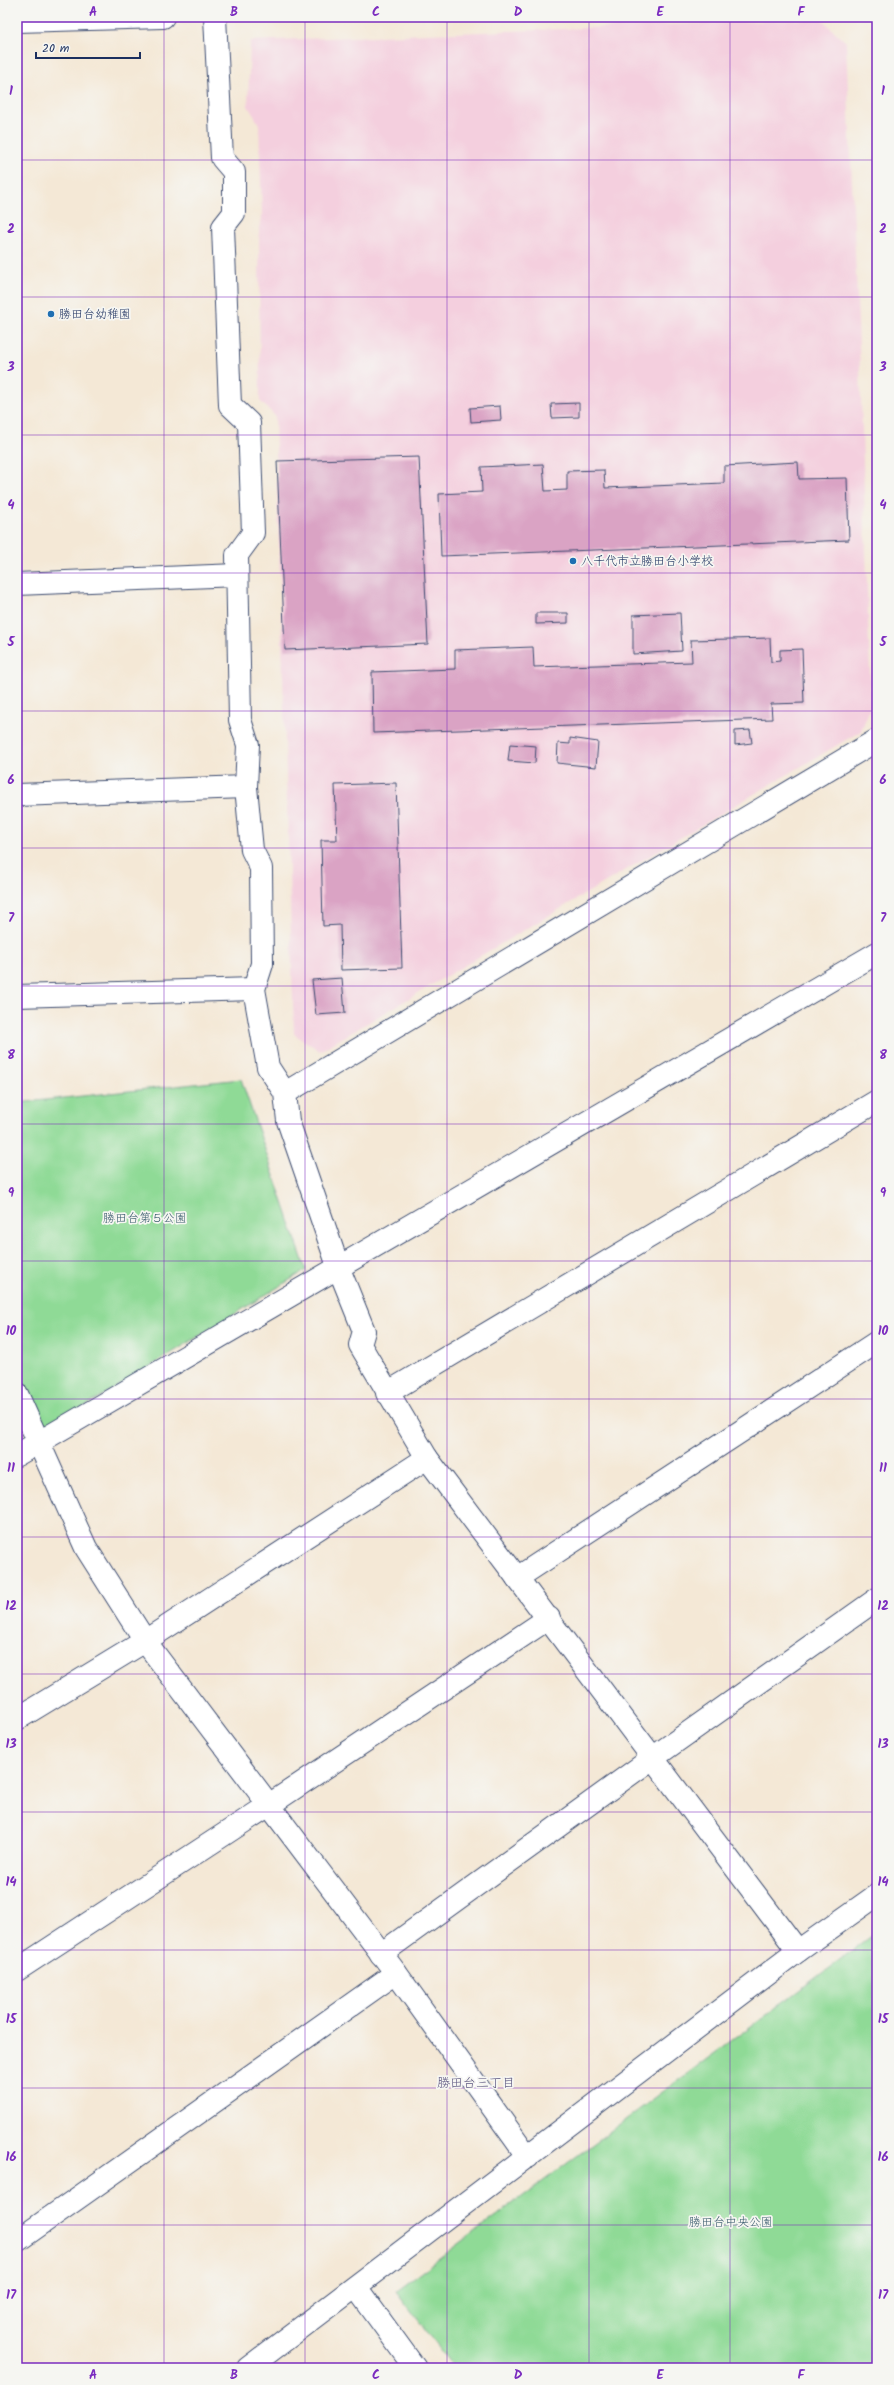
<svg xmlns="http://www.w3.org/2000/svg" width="894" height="2385" font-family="Kalam,'Klee One',sans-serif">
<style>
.built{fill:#f4cfde}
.green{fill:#8fda96;stroke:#55847a}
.building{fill:#daa3c4}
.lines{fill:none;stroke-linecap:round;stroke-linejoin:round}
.street-casing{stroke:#3c4b70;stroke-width:24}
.secondary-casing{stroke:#3c4b70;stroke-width:24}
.street{stroke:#fff;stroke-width:22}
.secondary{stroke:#fff;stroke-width:22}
.grid{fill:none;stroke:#7b2cbf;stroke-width:1;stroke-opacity:0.55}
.poi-dot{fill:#1f6fb2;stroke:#f6f6f2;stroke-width:1.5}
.labels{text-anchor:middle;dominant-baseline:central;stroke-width:3.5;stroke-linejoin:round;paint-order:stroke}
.poi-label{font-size:12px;fill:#1b2f5e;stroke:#f6f6f2;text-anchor:start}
.park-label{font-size:12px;fill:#385a6c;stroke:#f6f6f2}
.neighbourhood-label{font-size:13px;fill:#5e5882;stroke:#f6f6f2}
.neatline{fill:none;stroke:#7b2cbf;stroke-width:1.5}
.grid-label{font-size:13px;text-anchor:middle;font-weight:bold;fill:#7b2cbf}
</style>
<rect width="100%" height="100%" fill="#f6f6f2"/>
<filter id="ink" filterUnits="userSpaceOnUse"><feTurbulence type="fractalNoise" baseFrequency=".025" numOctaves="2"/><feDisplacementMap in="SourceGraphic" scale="8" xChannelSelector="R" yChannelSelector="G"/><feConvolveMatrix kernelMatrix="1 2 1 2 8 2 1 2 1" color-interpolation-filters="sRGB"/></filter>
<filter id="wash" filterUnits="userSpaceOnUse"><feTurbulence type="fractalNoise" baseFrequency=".012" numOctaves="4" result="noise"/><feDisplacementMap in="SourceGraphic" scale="16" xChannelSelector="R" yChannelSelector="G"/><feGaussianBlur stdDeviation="0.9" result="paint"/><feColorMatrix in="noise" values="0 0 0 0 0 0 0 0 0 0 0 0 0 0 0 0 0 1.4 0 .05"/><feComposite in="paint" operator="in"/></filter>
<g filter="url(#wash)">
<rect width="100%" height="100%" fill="#f4e8d6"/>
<!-- built -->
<path class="built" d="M821,19l25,23 14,326 11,338 -10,25 -541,320 -26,-17 -19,-618 -15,-15 -1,-173 3,-13 -3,-91 -11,-18 2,-65z"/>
<!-- green -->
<g class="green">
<path d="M241,1079l65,191 -264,163 -25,-64v-266z"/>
<path d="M877,1932v436h-422l-59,-77z"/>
</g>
<g id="blocks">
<!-- building -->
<g class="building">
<path d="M579,403v14l-27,1 -1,-14z"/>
<path d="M500,406l1,14 -30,2 -1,-14z"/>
<path d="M419,457l9,187 -143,6 -8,-189z"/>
<path d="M798,462l1,17 48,-1 2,62 -408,16 -2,-62 43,-2 -1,-25 62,-3 2,27 22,-1v-19l37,-1 1,18 119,-5v-17z"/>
<path d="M536,613h32v10l-32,1z"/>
<path d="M680,613l2,38 -49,3v-39z"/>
<path d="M770,638l1,24 9,-1v-11l22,-1 2,54 -33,1 1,15 -399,14 -1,-61 83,-3v-19l78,-3 1,20 158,-5 -1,-22z"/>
<path d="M750,730l2,13 -17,2v-14z"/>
<path d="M570,738l28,4 -2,25 -39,-4 1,-20 12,1z"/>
<path d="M510,744l26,2 -1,17 -27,-2z"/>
<path d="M396,783l6,185 -61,2 -1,-45 -17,1 -2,-86h16l-2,-55z"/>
<path d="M342,978l3,35 -29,2 -4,-35z"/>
</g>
</g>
</g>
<g filter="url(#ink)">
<use href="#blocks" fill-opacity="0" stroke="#3c4b70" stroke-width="1"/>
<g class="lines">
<!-- street casing -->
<g class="street-casing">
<g id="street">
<path d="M215,17l7,141 12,14v41l-11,14 7,178 19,18 4,110 -16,22 3,165 8,25 -2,42 6,63 9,18 1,96 -8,25 14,78 17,26 3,28 51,148 25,62 -4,14 67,113 371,493"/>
<path d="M17,21l146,-4"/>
<path d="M17,584l220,-9"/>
<path d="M17,795l229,-8"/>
<path d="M17,996l237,-7"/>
<path d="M285,1093l592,-353"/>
<path d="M387,1393l490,-292"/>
<path d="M17,1394l69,154 59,93 251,332 132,184"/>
<path d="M517,1578l360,-236"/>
<path d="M17,1719l128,-78 282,-183"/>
<path d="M381,1954l273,-197 223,-158"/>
<path d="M17,1970l252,-165 280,-187"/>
<path d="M17,2241l379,-268"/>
<path d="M356,2287l59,81"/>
<path d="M248,2368l550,-417 79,-56"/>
</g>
</g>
<!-- secondary casing -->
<g class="secondary-casing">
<path id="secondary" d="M17,1455l860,-502"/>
</g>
<!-- street -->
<use href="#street" class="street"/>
<!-- secondary -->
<use href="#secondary" class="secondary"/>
</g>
</g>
<!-- grid -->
<path class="grid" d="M164,17v2351M305,17v2351M447,17v2351M589,17v2351M730,17v2351M17,160h860M17,297h860M17,435h860M17,573h860M17,711h860M17,848h860M17,986h860M17,1124h860M17,1261h860M17,1399h860M17,1537h860M17,1674h860M17,1812h860M17,1950h860M17,2088h860M17,2225h860"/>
<!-- markers -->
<g class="poi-dot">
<circle cx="51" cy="314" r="4"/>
<circle cx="573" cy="561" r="4"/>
</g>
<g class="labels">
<!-- poi labels -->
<g class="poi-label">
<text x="59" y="314">勝田台幼稚園</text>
<text x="581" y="561">八千代市立勝田台小学校</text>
</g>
<!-- park labels -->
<g class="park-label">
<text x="145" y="1218">勝田台第５公園</text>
<text x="731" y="2222">勝田台中央公園</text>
</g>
<!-- neighbourhood labels -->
<g class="neighbourhood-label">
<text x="476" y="2083">勝田台三丁目</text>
</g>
</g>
<!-- margin -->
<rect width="894" height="2385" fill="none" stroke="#f6f6f2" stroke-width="44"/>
<!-- scale -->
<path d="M36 52v6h104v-6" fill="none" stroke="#1b2f5e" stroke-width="2"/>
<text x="42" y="52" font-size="12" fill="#1b2f5e" stroke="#f6f6f2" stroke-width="3" paint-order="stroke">20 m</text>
<rect x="22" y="22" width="850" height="2341" class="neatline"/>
<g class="grid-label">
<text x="93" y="16">A</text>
<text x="234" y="16">B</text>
<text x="376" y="16">C</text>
<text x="518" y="16">D</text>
<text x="660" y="16">E</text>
<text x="801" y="16">F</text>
<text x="11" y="95">1</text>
<text x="883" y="95">1</text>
<text x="11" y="233">2</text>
<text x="883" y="233">2</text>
<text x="11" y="371">3</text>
<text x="883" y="371">3</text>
<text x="11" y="509">4</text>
<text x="883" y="509">4</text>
<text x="11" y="646">5</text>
<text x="883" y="646">5</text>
<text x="11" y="784">6</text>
<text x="883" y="784">6</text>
<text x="11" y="922">7</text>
<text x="883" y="922">7</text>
<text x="11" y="1059">8</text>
<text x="883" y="1059">8</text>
<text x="11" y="1197">9</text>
<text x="883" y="1197">9</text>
<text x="11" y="1335">10</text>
<text x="883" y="1335">10</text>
<text x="11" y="1472">11</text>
<text x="883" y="1472">11</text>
<text x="11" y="1610">12</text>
<text x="883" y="1610">12</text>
<text x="11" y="1748">13</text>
<text x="883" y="1748">13</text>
<text x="11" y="1886">14</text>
<text x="883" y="1886">14</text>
<text x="11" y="2023">15</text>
<text x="883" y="2023">15</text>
<text x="11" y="2161">16</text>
<text x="883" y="2161">16</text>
<text x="11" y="2299">17</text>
<text x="883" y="2299">17</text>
<text x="93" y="2379">A</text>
<text x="234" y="2379">B</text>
<text x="376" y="2379">C</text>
<text x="518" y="2379">D</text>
<text x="660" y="2379">E</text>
<text x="801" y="2379">F</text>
</g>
</svg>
